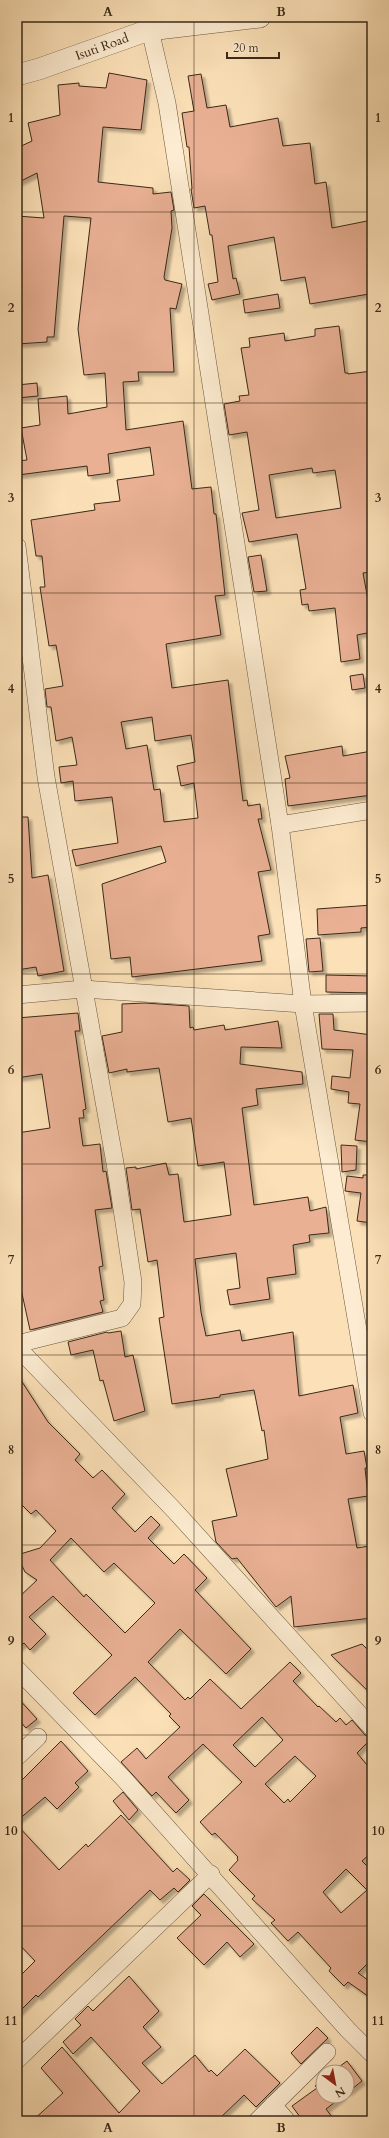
<svg xmlns="http://www.w3.org/2000/svg" width="389" height="2138" font-family="Cardo,serif">
<style>
.building{fill:#e9b094;stroke:#392918;fill-rule:evenodd;filter:url(#shadow)}
.lines{fill:none;stroke-linecap:round;stroke-linejoin:round}
.minor-casing{stroke:#6a5740;stroke-width:18}
.tertiary-casing{stroke:#6a5740;stroke-width:22}
.minor{stroke:#fdecd1;stroke-width:17}
.tertiary{stroke:#fdecd1;stroke-width:21}
.grid{fill:none;stroke:#392918;stroke-width:1;stroke-opacity:0.55}
.labels{text-anchor:middle;dominant-baseline:central;stroke-width:3;stroke-linejoin:round;paint-order:stroke}
.street-label{font-size:13px;fill:#392918;stroke:#fdecd1}
.neatline{fill:none;stroke:#392918;stroke-width:1.5}
.grid-label{font-size:13px;text-anchor:middle;font-weight:bold;fill:#392918}
</style>
<defs>
<filter id="shadow"><feDropShadow dx="3.5" dy="3.5" stdDeviation="1" flood-color="#0004"/></filter>
</defs>
<rect width="100%" height="100%" fill="#fce1b8"/>
<filter id="stains"><feTurbulence type="fractalNoise" baseFrequency=".005" numOctaves="4"/><feColorMatrix values="0 0 0 0 .2 0 0 0 0 .09 0 0 0 0 .02 0 0 0 .5 -.17"/></filter>
<radialGradient id="worn" r=".72"><stop offset=".6" stop-color="#630" stop-opacity="0"/><stop offset="1" stop-color="#630" stop-opacity=".3"/></radialGradient>
<!-- building -->
<g class="building">
<path d="M109,73l38,7 -6,50 -38,-3 -5,55 55,6v6l18,-2 3,18 -3,1 1,17 -8,49 1,3 17,4 -6,25 -6,-1 4,64h-36l1,9 -16,1 3,48 57,-9 9,68 19,-2 3,27h2l9,81 -10,1 6,39 -55,9 6,44 56,-8 15,121 4,-1 1,6 12,-2 2,15h-4l13,51 -13,2 12,62 -12,2 4,25 -130,16 -2,-20 -19,2 -9,-75 64,-22 -5,-16 -85,20 -4,-16 46,-7 -6,-46 -37,4 -2,-20 -12,2 -2,-16 18,-2 -5,-28 -16,4 -5,-34h-4l-2,-18 18,-3 -7,-41 -7,1 -9,-59h5l-3,-31h-6l-5,-36 64,-10 -1,-6 26,-3 -3,-21 37,-5 -4,-28 -42,7 2,19 -22,3 -1,-10 -69,9 -1,-9v-5l10,-1 -6,-32 19,-3 -2,-26 29,-3 1,18 39,-7 -2,-34 -21,2 -6,-46 13,-111 -27,-2 -10,121h-7v5l-30,2v-128l27,2 -7,-45 -20,10v-35l15,-7 -4,-18 32,-8 -2,-30 21,-2v3l27,2zM152,717l3,24 36,-6 4,27 -18,4 4,20 13,-3 4,35 -34,4 -4,-33 -6,1 -7,-45 -21,4 -5,-27z"/>
<path d="M201,74l6,34 19,-3 4,22 48,-9 5,28 27,-3 5,41 11,-2 6,46 40,-8v68h-4l1,6 -59,10 -5,-27 -24,4 -7,-44 -46,9 5,33 3,-1 4,16 -28,6 -4,-16 10,-2 -6,-47h-2l-5,-29 -11,2 -3,-19h1l-3,-42h-2l-5,-34 12,-2 -6,-35z"/>
<path d="M278,294l2,14 -35,5 -2,-13z"/>
<path d="M339,326l6,47h3v1l24,-3v201l-9,1 7,38 2,-1v22l-15,3 3,24 -19,3 -6,-54 -26,3 -1,-7 -6,1 -2,-15 6,-1 -9,-55 -48,8 -7,-29 17,-3 -12,-78 -18,3 -5,-31 16,-3 -1,-5 10,-1 -8,-47 9,-1 -1,-9 35,-5 1,8 30,-5v-7zM312,468l1,5 22,-3 6,38 -65,10 -7,-43z"/>
<path d="M37,383l1,13 -21,2v-13z"/>
<path d="M261,555l6,36 -13,1 -6,-35z"/>
<path d="M363,674l2,14 -13,2 -2,-14z"/>
<path d="M342,746l1,10 29,-5v44l-84,11 -3,-27 5,-1 -5,-22z"/>
<path d="M17,817h11l4,61 16,-3 16,96 -26,5 -2,-9 -19,3z"/>
<path d="M372,905v22l-11,1v4l-43,3 -1,-26z"/>
<path d="M320,938l3,33 -14,1 -3,-33z"/>
<path d="M326,975l46,1v17l-46,-1z"/>
<path d="M145,1003l44,3 1,22 3,-1 1,3 30,-5 1,5 53,-9 4,27 -41,-1 -1,17 62,8 1,12 -47,5 2,16 -16,3 12,97 54,-8 2,14 16,-4 3,26 -20,2 1,7 -17,3 3,29 -29,4 3,21 -40,6 -3,-15 13,-2 -4,-35 -41,6 6,53 5,24 34,-6 2,11 51,-9 6,64 54,-11 5,28 -18,4 6,37 18,-3 3,17h-2l3,28 -20,3 9,49 12,-2 3,24v48l-78,9 -3,-31 -15,11 -39,-49 -5,1 -16,-17 -4,-21 25,-5 -11,-47 42,-10 -4,-29 -2,1 -8,-41 -34,5v2l-48,7 -13,-86 5,-1 -7,-57 -9,2 -8,-53 -8,1 -6,-42 10,-1v2l30,-6 3,12 9,-1 6,48 47,-7 -7,-53 -26,4 -7,-48 -23,4 -9,-54 -32,4v-3l-18,4 -7,-37 20,-4v-28z"/>
<path d="M78,1013l2,18h-5l11,78 -3,1 1,8h-5l4,28 17,-2 3,28 3,-1 6,37 -17,2 8,56 -4,1 5,33 -4,1 3,11 -73,18 -13,-59v-71l5,-1 -5,-35v-31l33,-5 -8,-54 -25,4v-60z"/>
<path d="M319,1014h14l1,16 38,5v107l-17,-2 5,-36 -12,-1 1,-11 -18,-3 1,-13 18,2 3,-28 -31,-1z"/>
<path d="M341,1145l16,1 -1,24 -14,2z"/>
<path d="M363,1175h9v48l-15,-2 4,-28 -16,-2 2,-15 16,2z"/>
<path d="M121,1331l4,26 8,-2 12,56 -31,10 -11,-41 -3,1 -7,-31 -22,5 -3,-13 39,-10 1,1z"/>
<path d="M17,1374l31,48 32,32 -5,6 18,18 9,-8 23,24 -13,14 23,24 16,-16 9,9 -12,13 26,26 10,-10 23,24 -12,12 56,59 -25,25 -46,-45 -32,33 37,38 3,-3 2,2 20,-20 31,30 49,-47 11,11 -8,8 25,26 1,-1 17,16 4,-4 6,7 6,-5 13,15 7,3 -15,15 15,18v81l-10,9 10,10v88l-14,14 14,10v16l-24,-17 -4,4 -15,-15 2,-3 -33,-36 -10,9 -17,-18 4,-3 -23,-21 3,-3 -26,-26 9,-10 -1,-2 1,-1 -23,-24 -3,2 -12,-13 42,-40 -39,-38 -35,33 21,23 -13,13 -20,-21 -4,4 -31,-34 16,-14 9,11 34,-32 -11,-11 2,-2 -36,-37 -40,38 -22,-22 39,-38 -59,-59 -24,21 17,17 -16,16 -6,-7 -7,6v-50l20,-19 -12,-8 -8,-17 23,-7 16,-17 -20,-21 -5,4 -14,-14zM71,1538l33,34 10,-9 41,40 -30,30 -39,-39 -2,3 -34,-37zM262,1717l21,23 -28,27 -22,-22zM295,1756l21,20 -26,26 -2,-3 -4,4 -19,-19zM346,1869l21,21 -26,23 -18,-21z"/>
<path d="M362,1644l10,10v41l-41,-40z"/>
<path d="M17,1697l20,22 -11,9 -9,-10z"/>
<path d="M61,1741l27,30 -13,12 4,4 -22,22 -12,-12 -28,24v-36z"/>
<path d="M123,1792l15,18 -9,10 -16,-19z"/>
<path d="M121,1815l52,57 4,-4 13,12 -12,12 -4,-4 -14,12 -10,-10 -112,107 -2,-2 -19,19v-35l18,-18 -18,-19v-117l42,45 27,-26 2,3z"/>
<path d="M204,1894l50,50 -14,13 -13,-15 -23,23 -27,-27 24,-23 -9,-9z"/>
<path d="M129,1976l30,35 -16,16 18,20 -19,16 20,21 33,-29 14,17 2,-2 6,6 28,-27 35,34 -24,24 -12,-12 -27,26h-185l31,-28 -22,-25 21,-21 57,66 21,-22 -49,-54 -18,17 -10,-12 18,-17 -6,-6 13,-13 5,5z"/>
<path d="M317,2027l11,11 -27,26 -10,-11z"/>
<path d="M347,2061l15,20 -15,12v-21h-15z"/>
<path d="M323,2079v17h20l-17,13 9,12h-32l-11,-15 25,-18 -2,-2z"/>
</g>
<g class="lines">
<!-- minor casing -->
<g class="minor-casing">
<g id="minor">
<path d="M147,17l20,86 113,722 23,179 69,409"/>
<path d="M17,546l29,231 69,386 18,119 -1,22 -10,14 -105,26"/>
<path d="M280,825l92,-15"/>
<path d="M17,995l66,-6 220,15 69,-1"/>
<path d="M17,1347l157,163 198,218"/>
<path d="M17,1669l107,110 224,251 24,24"/>
<path d="M17,1757l21,-20"/>
<path d="M17,2060l194,-186"/>
<path d="M273,2105l14,16"/>
<path d="M257,2121l70,-69"/>
</g>
</g>
<!-- tertiary casing -->
<g class="tertiary-casing">
<path id="tertiary" d="M17,75l22,-6 110,-39 111,-13"/>
</g>
<!-- minor -->
<use href="#minor" class="minor"/>
<!-- tertiary -->
<use href="#tertiary" class="tertiary"/>
</g>
<!-- grid -->
<path class="grid" d="M194,17v2104M17,212h355M17,403h355M17,593h355M17,783h355M17,974h355M17,1164h355M17,1355h355M17,1545h355M17,1735h355M17,1926h355"/>
<g class="labels">
<!-- street labels -->
<g class="street-label">
<text transform="translate(102 47) rotate(-20)">Isuti Road</text>
</g>
</g>
<!-- margin -->
<rect width="389" height="2138" fill="none" stroke="#fce1b8" stroke-width="44"/>
<!-- north arrow -->
<g transform="translate(335 2084) rotate(148)"><circle r="19" fill="#fdecd1" stroke="#af9e87"/>
<path d="M0-3L7 15L0 10L-7 15Z" fill="#8f2418"/>
<text y="-6" font-size="11" font-weight="bold" text-anchor="middle" fill="#392918">N</text>
</g>
<!-- scale -->
<path d="M227 52v6h52v-6" fill="none" stroke="#392918" stroke-width="2"/>
<text x="233" y="52" font-size="12" fill="#392918" stroke="#fdecd1" stroke-width="3" paint-order="stroke">20 m</text>
<rect x="22" y="22" width="345" height="2094" class="neatline"/>
<g class="grid-label">
<text x="108" y="16">A</text>
<text x="281" y="16">B</text>
<text x="11" y="122">1</text>
<text x="378" y="122">1</text>
<text x="11" y="312">2</text>
<text x="378" y="312">2</text>
<text x="11" y="502">3</text>
<text x="378" y="502">3</text>
<text x="11" y="693">4</text>
<text x="378" y="693">4</text>
<text x="11" y="883">5</text>
<text x="378" y="883">5</text>
<text x="11" y="1074">6</text>
<text x="378" y="1074">6</text>
<text x="11" y="1264">7</text>
<text x="378" y="1264">7</text>
<text x="11" y="1454">8</text>
<text x="378" y="1454">8</text>
<text x="11" y="1645">9</text>
<text x="378" y="1645">9</text>
<text x="11" y="1835">10</text>
<text x="378" y="1835">10</text>
<text x="11" y="2025">11</text>
<text x="378" y="2025">11</text>
<text x="108" y="2132">A</text>
<text x="281" y="2132">B</text>
</g>
<rect width="100%" height="100%" filter="url(#stains)"/>
<rect width="100%" height="100%" fill="url(#worn)"/>
</svg>
